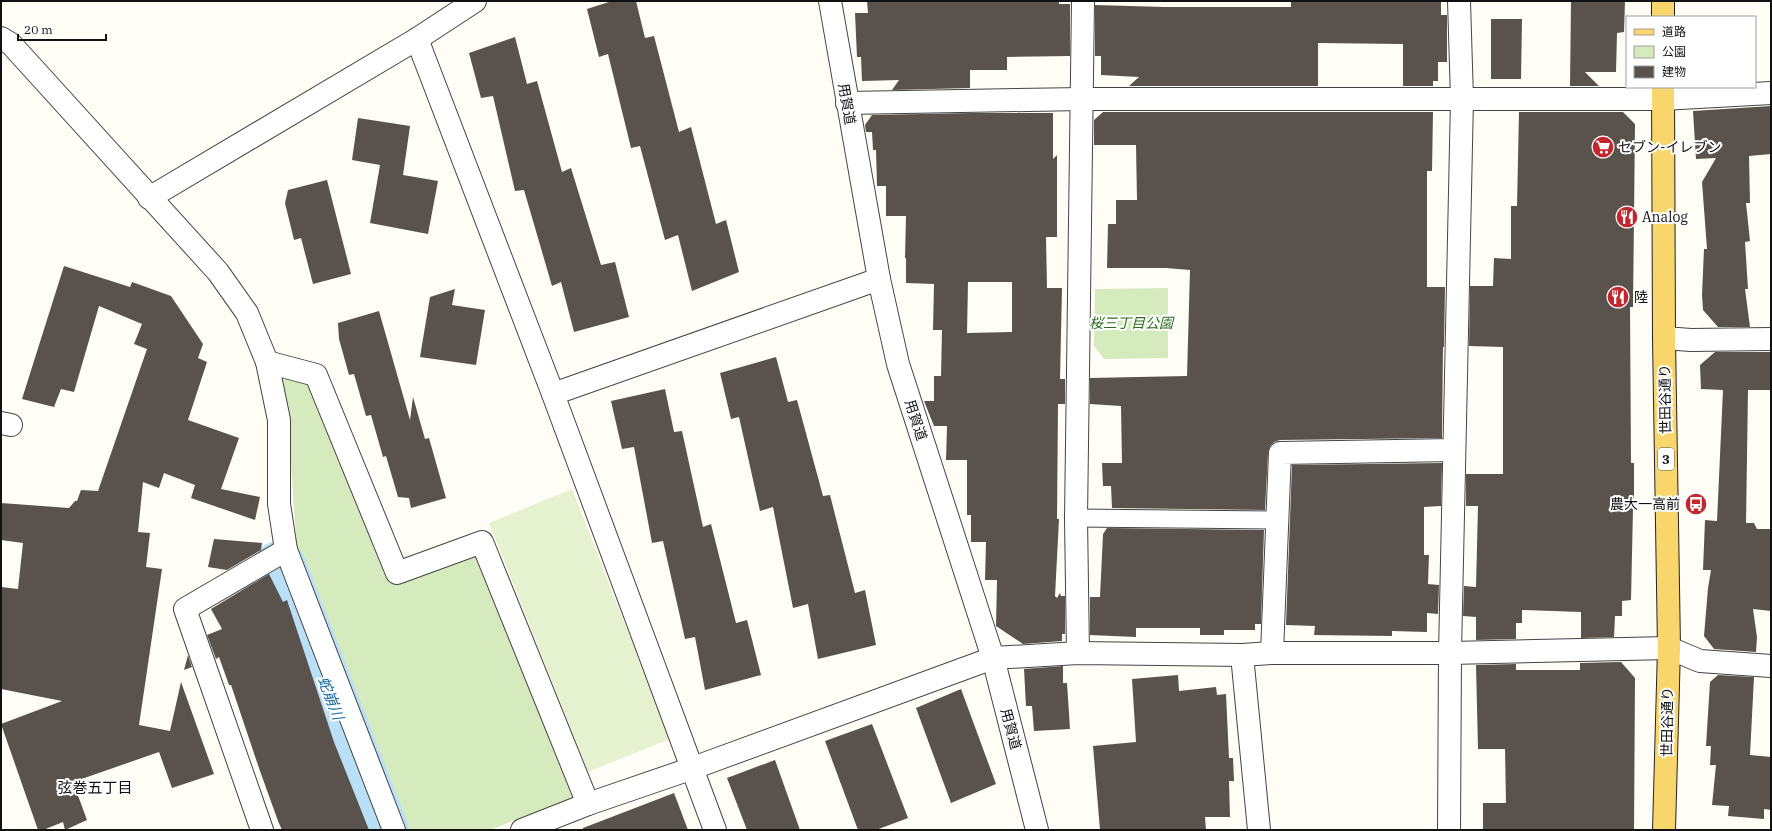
<svg xmlns="http://www.w3.org/2000/svg" width="1772" height="831" font-family="'IBM Plex Serif','Noto Sans JP',serif">
<style>
.green{fill:#d5ebbd}
.pitch{fill:#e6f2cf}
.lines{fill:none;stroke-linecap:round;stroke-linejoin:round}
.river{stroke:#b9e0f7;stroke-width:53}
.building{fill:#5a524d;fill-rule:evenodd}
.service-casing{stroke:#444;stroke-width:19}
.minor-casing{stroke:#444;stroke-width:24}
.primary-casing{stroke:#222;stroke-width:24}
.service{stroke:#fff;stroke-width:17}
.minor{stroke:#fff;stroke-width:22}
.primary{stroke:#f9d66b;stroke-width:22}
.labels{text-anchor:middle;dominant-baseline:central;stroke-width:4;stroke-linejoin:round;paint-order:stroke}
.shield{fill:#fff;stroke:#585858;stroke-width:1}
.shield-label{font-size:13px;font-weight:bold;fill:#111}
.street-label{font-size:14px;fill:#111;stroke:#fff}
.poi-label{font-size:14px;fill:#111;stroke:#fff;text-anchor:start}
.park-label{font-size:14px;font-style:italic;fill:#2f6b1f;stroke:#fff}
.water-label{font-size:15px;font-style:italic;fill:#1768a6;stroke:#fff}
.neighbourhood-label{font-size:15px;fill:#111;stroke:#fff}
</style>
<rect width="100%" height="100%" fill="#fffdf5"/>
<!-- green -->
<g class="green">
<path d="M1168,288v70l-64,1 -10,-13 1,-57z"/>
<path d="M279,373l30,10 83,200 85,-28 97,242 -84,33h-82l-111,-277 -9,-136z"/>
</g>
<!-- pitch -->
<path class="pitch" d="M572,489l98,250 -82,33 -99,-249z"/>
<g class="lines">
<!-- river -->
<path class="river" d="M280,567l102,263"/>
</g>
<!-- building -->
<g class="building">
<path d="M612,1h24l9,37 9,-2 25,96 12,-5 25,97 10,-4 13,52 -47,19 -14,-56 -13,5 -25,-94 -9,2 -23,-94 -9,3 -12,-48z"/>
<path d="M867,1h24v1l168,-1v3h11v52l-63,1v13h-37v18l-78,2 7,-10 -37,1 -1,-24h-4l-2,-44h13z"/>
<path d="M1291,1h150v14h6v47h-9v19h-5v5h-30v-42l-85,-1v43h-189l10,-9 -38,-2v-19h-6v-51l69,2h127z"/>
<path d="M1571,1h54l-1,31 -7,1 -1,39h-31l14,14h-29z"/>
<path d="M1491,19h31l-1,60h-30z"/>
<path d="M515,37l12,47 10,-3 25,91 9,-4 30,97 14,-3 14,55 -55,15 -13,-50 -9,4 -28,-96 -9,1 -22,-95 -12,2 -12,-45z"/>
<path d="M1771,106v48l-22,2 1,47h-4l4,38 -5,1 3,47h-3l5,38h-32l-15,-17 -1,-15 2,-46h3l-5,-67 14,-24 -20,1 -3,-48z"/>
<path d="M1103,112h330l-1,59h-5v116h18l-1,60h-1l-1,91 -162,2 -6,2 -4,4 -2,6 -3,58 -153,-2 -1,-22h-8l-1,-23h20l-1,-57 -31,-2v-26l97,-2 3,-106 -24,-2h-59l1,-44h8v-24h21l-1,-55h-42v-25z"/>
<path d="M1519,112h104l12,12 -2,183h-3l1,156h3v45h-1l-2,92 -9,1v15h-7l-1,21 -33,1v-26l-59,-2v13h-6v16l-40,1v-23l-13,-1 1,-30 12,1 2,-81h-12v-32h37v-127l-34,-1 1,-60h23l1,-28 17,1v-53h6z"/>
<path d="M970,113h83v46l4,-4v82h-11l1,51h15l-2,91h5v25h-7l-1,115h2l-4,77 2,2 3,-5 1,3h4v38h-3v7l-39,3 -27,-18 1,-46h-12l1,-38h-15v-27h-4v-55h-21l1,-34h-13l-10,-25h10v-25h7l1,-46h-9l1,-46 -28,-1v-25h-1l1,-42h-20v-30h-9l-1,-36h-3l-1,-18h-6l-1,-7 7,-10zM968,282h44v50l-45,1z"/>
<path d="M358,118l52,8 -7,49 35,6 -10,53 -58,-11 10,-58 -28,-5z"/>
<path d="M327,180l24,94 -38,10 -12,-46 -7,2 -9,-37 3,-13z"/>
<path d="M64,266l66,21 2,-5 39,14 32,48 -5,14 9,4 -19,58 51,18 -18,51 39,8 -5,23 -64,-22 4,-13 -31,-12 -5,15 -16,-6 -5,50 12,1 -4,34 16,2 -23,156 31,6 11,-49 33,92 -42,14 -13,-36 -86,30 14,38 -22,10 -2,-8 -20,8h-5l-37,-106 61,-23 -61,-12v-102l17,2 5,-46 -22,-3v-37l68,5 6,-7h2l4,-11 17,1 49,-142 -13,-5 8,-20 -43,-18 -25,86 -13,-3 -7,18 -32,-8z"/>
<path d="M455,289l-3,16 33,5 -9,55 -56,-8 10,-60z"/>
<path d="M379,311l31,109 3,-23 12,42 4,-1 17,60 -35,10 -2,-10 -11,-1 -12,-41 -3,1 -12,-42 -5,1 -12,-42 -5,1 -10,-36 -1,-16z"/>
<path d="M1715,352h56v38h-23l-2,133h8l3,6h14v82l-18,-2 4,28 -1,15 -42,-3 -10,-13 4,-48 3,-18h-8l2,-50 12,1 6,-131 -22,-1 -1,-24z"/>
<path d="M776,357l12,45 9,-2 26,96 7,-1 25,98 10,-3 11,55 -58,14 -10,-55 -15,4 -20,-101 -13,4 -21,-94 -8,2 -11,-46z"/>
<path d="M665,389l9,43 8,-1 21,96 8,-3 25,99 11,-3 14,55 -56,15 -10,-53 -10,2 -22,-98 -11,2 -18,-96 -12,2 -11,-48z"/>
<path d="M1442,463l-1,43 -17,1v48h5l-1,29 11,1 -1,29 -11,-1v19l-35,-1v5l-78,-1 1,-9 -29,-1 6,-160z"/>
<path d="M1107,528l157,2 -3,94h-6v6h-31v5h-24v-7h-64v9l-46,-2v-38h10l3,-63z"/>
<path d="M214,539l48,4 -1,7 -34,20 -19,-3z"/>
<path d="M269,574l14,28 4,-2 47,142 35,88h-87l-4,-9 -18,-50 -29,-86h-2l-10,-28 -3,2 -9,-24 15,-6 -11,-20z"/>
<path d="M188,655l4,12 -8,3z"/>
<path d="M1621,662l14,16 -1,152h-151v-27h23l-1,-54h-27l-2,-84 40,-1v6h64v-7z"/>
<path d="M1063,666v17h4l3,46 -36,2 -2,-25h-6l-2,-37z"/>
<path d="M1178,675l1,16 37,-4 1,8 9,-1 3,64h4l1,23h-5l1,36h-25l1,13h-106l-7,-84 43,-4 -4,-63z"/>
<path d="M1718,675l36,2 -4,78 21,2v53l-7,-1v10l-36,-3 1,-10 -17,-1 4,-40h-6l1,-19h-5l4,-64z"/>
<path d="M961,689l35,95 -45,19 -35,-95z"/>
<path d="M872,724l36,94 -32,12h-18l-33,-89z"/>
<path d="M775,760l25,70h-53l-20,-52z"/>
<path d="M674,793l14,37h-105v-2z"/>
</g>
<g class="lines">
<!-- service casing -->
<g class="service-casing">
<path id="service" d="M1076,518l200,2"/>
</g>
<!-- minor casing -->
<g class="minor-casing">
<g id="minor">
<path d="M830,1l49,278 19,85 95,294 44,172"/>
<path d="M1,38l10,6 207,228 29,41 20,49 12,58v84l7,46 108,280"/>
<path d="M417,39l136,355 162,436"/>
<path d="M847,103l235,-4h580l109,-6"/>
<path d="M149,198l268,-159 58,-38"/>
<path d="M1664,338l27,2 80,-1"/>
<path d="M267,362l49,13 81,198 85,-31 106,262"/>
<path d="M553,394l326,-115"/>
<path d="M1,423l10,2"/>
<path d="M1078,653l-2,-135 7,-517"/>
<path d="M1272,653l8,-200 174,-3"/>
<path d="M1242,655l17,175"/>
<path d="M262,830l-77,-221 101,-59"/>
<path d="M522,830l66,-26 105,-36 300,-110 85,-5 164,2 30,-2h178l219,-5 31,13 71,5"/>
<path d="M1449,830l1,-177 12,-554 -3,-98"/>
</g>
</g>
<!-- primary casing -->
<g class="primary-casing">
<g id="primary">
<path d="M1663,17v-16"/>
<path d="M1663,87l1,251 5,310 -5,182"/>
</g>
</g>
<!-- service -->
<use href="#service" class="service"/>
<!-- minor -->
<use href="#minor" class="minor"/>
<!-- primary -->
<use href="#primary" class="primary"/>
</g>
<!-- icons -->
<defs>
<g id="supermarket-disc" transform="scale(1.15)"><circle r="9.5" fill="#c4262e" stroke="#fff"/><path d="M-6-5.5h2.5l.6 2H6L4.5 2H-2.5L-4.4-4H-6ZM-1.5 3.2a1.3 1.3 0 1 0 .1 0ZM3 3.2a1.3 1.3 0 1 0 .1 0Z" fill="#fff"/></g>
<g id="restaurant-disc" transform="scale(1.15)"><circle r="9.5" fill="#c4262e" stroke="#fff"/><path d="M-5-6h1v4h1v-4h1v4h1v-4h1v5L-1.5 .5V6h-2V.5L-5-1ZM5-6V6H3V1.5H1.5Q1.5-4 5-6Z" fill="#fff"/></g>
<g id="bus-disc" transform="scale(1.15)"><circle r="9.5" fill="#c4262e" stroke="#fff"/><path d="M-5-6H5V4H4V6H2V4H-2V6H-4V4H-5ZM-3.5-4V0h7V-4ZM-3.5 1.2v1.5H-2V1.2ZM2 1.2v1.5H3.5V1.2Z" fill="#fff"/></g>
</defs>
<g fill-rule="evenodd">
<use href="#supermarket-disc" x="1603" y="147"/>
<use href="#restaurant-disc" x="1627" y="217"/>
<use href="#restaurant-disc" x="1618" y="297"/>
<use href="#bus-disc" x="1696" y="504"/>
</g>
<g class="labels">
<!-- shield labels -->
<rect class="shield" x="1658" y="448" width="16" height="22" rx="3"/>
<g class="shield-label">
<text x="1666" y="459">3</text>
</g>
<!-- street labels -->
<g class="street-label">
<text transform="translate(847 104) rotate(80)">用賀道</text>
<text transform="translate(1665 399) rotate(-91)">世田谷通り</text>
<text transform="translate(916 420) rotate(72)">用賀道</text>
<text transform="translate(1667 722) rotate(-89)">世田谷通り</text>
<text transform="translate(1011 729) rotate(75)">用賀道</text>
</g>
<!-- poi labels -->
<g class="poi-label">
<text x="1618" y="147">セブン-イレブン</text>
<text x="1642" y="217">Analog</text>
<text x="1634" y="297">陸</text>
<text x="1680" y="504" text-anchor="end">農大一高前</text>
</g>
<!-- park labels -->
<g class="park-label">
<text x="1131" y="323">桜三丁目公園</text>
</g>
<!-- water labels -->
<g class="water-label">
<text transform="translate(331 698) rotate(69)">蛇崩川</text>
</g>
<!-- neighbourhood labels -->
<g class="neighbourhood-label">
<text x="95" y="787">弦巻五丁目</text>
</g>
</g>
<!-- border -->
<rect width="1772" height="831" fill="none" stroke="#111111" stroke-width="4"/>
<!-- legend -->
<rect x="1626" y="16" width="130" height="72" fill="#ffffff" stroke="#a0a0a0"/>
<rect x="1634" y="29" width="20" height="6" fill="#f9d66b" stroke="#a0a0a0"/>
<text x="1662" y="36" font-size="12" fill="#111111">道路</text>
<rect x="1634" y="46" width="20" height="12" fill="#d5ebbd" stroke="#a0a0a0"/>
<text x="1662" y="56" font-size="12" fill="#111111">公園</text>
<rect x="1634" y="66" width="20" height="12" fill="#5a524d" stroke="#a0a0a0"/>
<text x="1662" y="76" font-size="12" fill="#111111">建物</text>
<!-- scale -->
<path d="M18 34v6h88v-6" fill="none" stroke="#111111" stroke-width="2"/>
<text x="24" y="34" font-size="12" fill="#111111" stroke="#ffffff" stroke-width="3" paint-order="stroke">20 m</text>
</svg>
